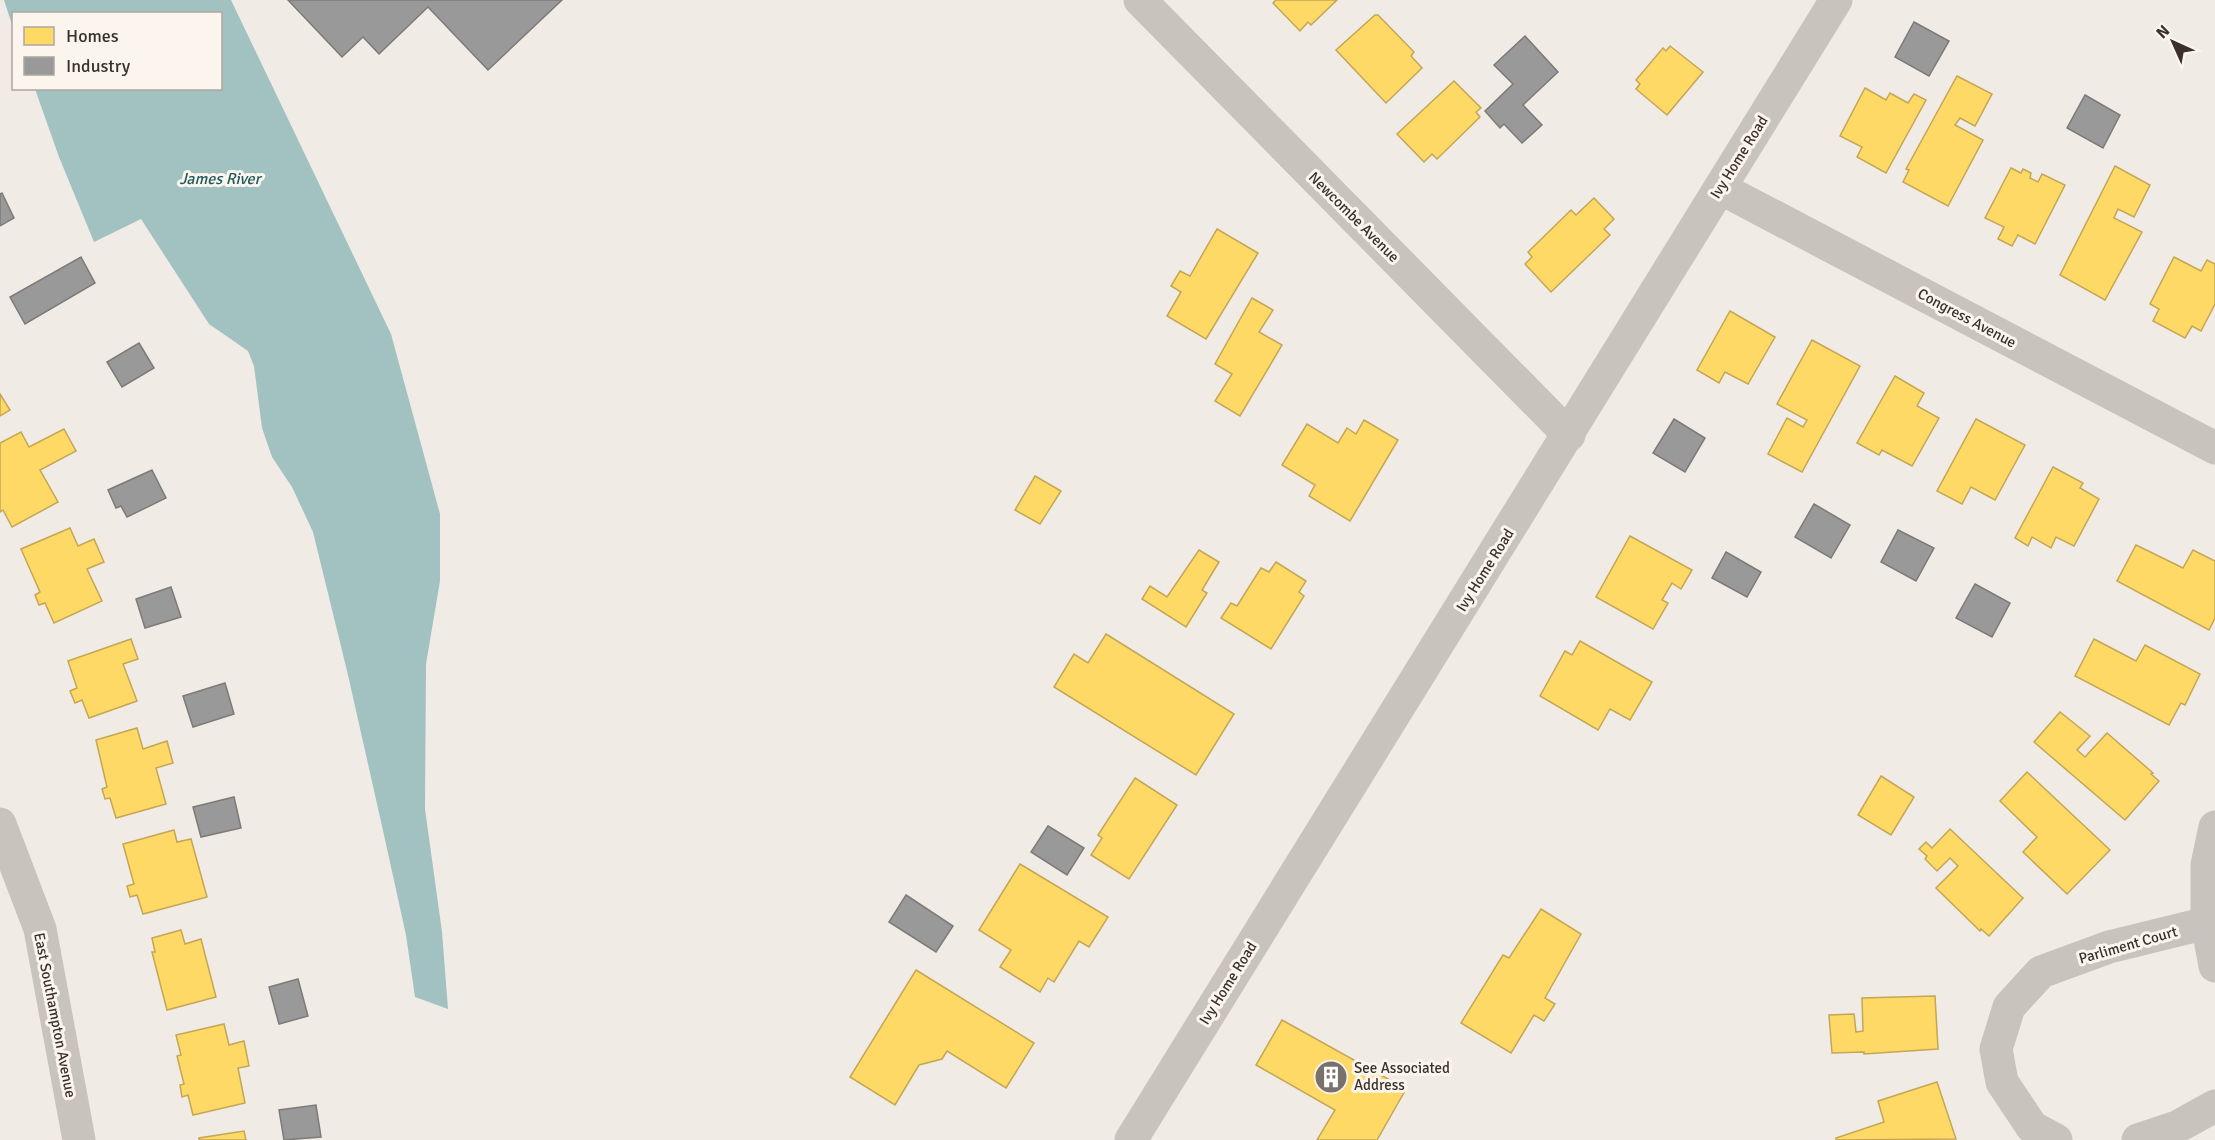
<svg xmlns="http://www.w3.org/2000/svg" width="2215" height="1140" font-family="Signika,sans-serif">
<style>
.water{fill:#a1c2c1}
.homes{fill:#ffd966;stroke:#c4a654;stroke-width:1.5}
.industry{fill:#999;stroke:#7d7a78;stroke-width:1.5}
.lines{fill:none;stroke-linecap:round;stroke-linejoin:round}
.minor{stroke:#c9c3be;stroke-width:33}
.labels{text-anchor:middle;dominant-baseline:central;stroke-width:6;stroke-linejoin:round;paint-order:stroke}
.street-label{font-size:15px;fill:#3b302b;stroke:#fbf5ee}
.poi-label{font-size:15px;fill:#3b302b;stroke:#fbf5ee;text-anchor:start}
.water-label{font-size:16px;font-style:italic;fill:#1f5a5e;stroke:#fbf5ee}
</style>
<rect width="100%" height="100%" fill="#f0ebe5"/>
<!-- water -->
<path class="water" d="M4,0h227l160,334 49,180v67l-14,83 -1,145 17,123 6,77 -33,-12 -9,-62 -22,-100 -36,-160 -35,-143 -21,-45 -20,-30 -10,-29 -8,-62 -6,-15 -39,-27 -68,-105 -47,23 -35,-85 -24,-68 185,-1v-74h-206l-1,14z"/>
<!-- homes -->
<g class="homes">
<path d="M1276,0h61l-26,25 -3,-3 -8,9 -27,-28z"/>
<path d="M1375,15h3l36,37 -3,4 11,12 -36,35 -50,-53z"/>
<path d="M1670,46l33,26 -36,43 -31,-26 4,-5 -4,-4 27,-32 3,3z"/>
<path d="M1957,76l35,18 -17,32 -15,-8 -5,7 28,15 -35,66 -45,-24 6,-12 -3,-1z"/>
<path d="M1454,81l27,27 -5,4 4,5 -43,42 -5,-5 -8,8 -27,-28z"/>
<path d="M1865,88l21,12 4,-7 18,10 6,-9 12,6 -40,73 -29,-16 5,-10 -22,-11z"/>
<path d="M2115,166l35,19 -16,32 -16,-8 -4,9 28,14 -37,68 -45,-25z"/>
<path d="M2011,168l10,5 2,-4 8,4 -1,5 8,4 4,-8 23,11 -30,59 -17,-9 -6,11 -14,-7 6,-12 -19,-9z"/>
<path d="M1594,198l20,21 -10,10 6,6 -59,57 -26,-28 7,-7 -4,-5 43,-42 5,5z"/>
<path d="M1217,229l41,24 -52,86 -39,-23 14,-24 -10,-6 9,-15 10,5z"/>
<path d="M2174,257l27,14 6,-11 8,4v40l-14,27 -9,-5 -7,12 -32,-17 6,-12 -9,-5z"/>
<path d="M1252,298l21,12 -14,22 23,13 -42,71 -25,-15 17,-27 -17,-10z"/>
<path d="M1730,311l45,26 -27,47 -23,-12 -6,11 -22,-13z"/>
<path d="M1812,340l48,26 -58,106 -34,-18 19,-36 16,9 4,-7 -30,-16z"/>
<path d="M1895,376l29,17 -7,13 22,12 -27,48 -30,-16 -3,5 -22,-12z"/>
<path d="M0,394l10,16 -10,6z"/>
<path d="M1976,419l49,26 -30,55 -24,-13 -9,17 -25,-13z"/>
<path d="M1364,420l34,20 -48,81 -41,-25 6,-11 -33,-20 25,-41 31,19 9,-15 9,6z"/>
<path d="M64,429l12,22 -36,19 18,32 -46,25 -9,-17 -3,2v-69l21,-11 8,15z"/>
<path d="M2053,467l30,16 -3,5 19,11 -25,47 -18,-9 -5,11 -19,-11 -4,9 -13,-8z"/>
<path d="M1035,476l26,15 -21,33 -25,-14z"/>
<path d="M70,528l8,18 16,-7 10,23 -17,7 15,32 -48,22 -9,-20 -6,2 -4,-10 5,-3 -19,-43z"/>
<path d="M1630,536l62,34 -11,19 -9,-6 -10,17 6,3 -15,26 -57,-32z"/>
<path d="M2136,545l47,23 10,-18 22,11v57l-6,12 -92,-49z"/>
<path d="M1199,550l20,12 -17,28 5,3 -21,34 -44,-28 8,-13 17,11z"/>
<path d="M1276,562l30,19 -7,11 5,4 -33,53 -50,-31 10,-15 6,3 24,-38 8,4z"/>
<path d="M1106,634l128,80 -38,61 -142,-88 20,-33 14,9z"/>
<path d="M131,639l7,20 -15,5 14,37 -48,17 -7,-18 -7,3 -5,-12 7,-3 -9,-27z"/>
<path d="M2094,639l42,22 9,-16 55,29 -15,31 -4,-2 -12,22 -94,-49z"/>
<path d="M1580,641l72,41 -22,38 -20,-11 -12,21 -58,-34 25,-45 7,4z"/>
<path d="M2060,712l30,24 -13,14 8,7 22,-24 46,40 -2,1 8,7 -34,39 -91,-78z"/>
<path d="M137,728l6,21 24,-8 6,22 -17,5 10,36 -50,14 -6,-20 -5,1 -3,-10 5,-2 -11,-47z"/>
<path d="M2027,772l83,78 -43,44 -44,-42 14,-15 -37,-36z"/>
<path d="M1881,776l33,21 -23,38 -33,-20z"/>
<path d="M1135,778l42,27 -48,74 -38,-24 11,-17 -4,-3z"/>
<path d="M1950,829l73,69 -34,38 -8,-7 -1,2 -44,-43 22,-22 -8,-8 -13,13 -12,-12 2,-3 -8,-7 7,-7 6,6z"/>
<path d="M174,830l3,12 14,-3 16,58 -64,17 -6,-19 -7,2 -3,-11 7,-2 -11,-40z"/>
<path d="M1020,864l88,53 -19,30 -10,-6 -25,41 -6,-4 -8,14 -40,-25 11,-17 -32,-20z"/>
<path d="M1541,909l40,25 -36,64 10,6 -11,17 -10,-6 -23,38 -50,-30 42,-68 6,3z"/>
<path d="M181,930l4,14 16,-5 15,58 -49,13 -15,-58h3l-3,-14z"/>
<path d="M916,970l118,73 -28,45 -59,-37 -5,8 -23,6 -24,40 -45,-28z"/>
<path d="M1935,996l3,53 -74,5v-2l-32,1 -3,-38 25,-1 2,18 7,-1 -1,-33z"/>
<path d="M1282,1020l124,69 -29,51h-60l18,-30 -79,-45z"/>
<path d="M224,1024l5,21 15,-4 5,25 -11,2 7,35 -52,12 -5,-20 -6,2 -2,-12 4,-1 -7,-28 4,-1 -5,-20z"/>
<path d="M1937,1082l19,57 -120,1v-2l48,-16 -6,-21z"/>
<path d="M244,1131l2,9h-47v-2z"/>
</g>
<!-- industry -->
<g class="industry">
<path d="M288,0h274l-74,70 -60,-63 -49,47 -16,-17 -21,20z"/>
<path d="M1914,22l35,19 -20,35 -34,-19z"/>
<path d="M1525,36l33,36 -35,33 19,20 -20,18 -18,-19 -4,4 -15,-17 28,-27 -19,-19z"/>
<path d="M2085,95l35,20 -17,33 -36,-20z"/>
<path d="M2,193l12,25 -14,8v-32z"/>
<path d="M81,257l14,26 -70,41 -15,-27z"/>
<path d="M139,343l15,25 -32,19 -15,-25z"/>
<path d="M1674,419l31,19 -20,34 -32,-19z"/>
<path d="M152,470l14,28 -39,19 -6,-11 -5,2 -8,-18z"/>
<path d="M1814,504l36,21 -19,33 -36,-21z"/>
<path d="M1898,530l36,18 -18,33 -35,-19z"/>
<path d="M1726,552l35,20 -14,25 -35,-19z"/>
<path d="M1975,584l35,19 -18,34 -36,-19z"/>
<path d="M171,587l10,30 -36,11 -9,-29z"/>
<path d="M225,683l9,31 -41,13 -10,-31z"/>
<path d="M234,797l7,31 -40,9 -8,-30z"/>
<path d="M1048,826l36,22 -17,27 -36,-23z"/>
<path d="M906,895l47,31 -17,26 -47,-30z"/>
<path d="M298,979l10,37 -29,8 -10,-37z"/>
<path d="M316,1105l5,32 -37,3 -5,-30z"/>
</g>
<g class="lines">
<!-- minor -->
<g class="minor">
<path d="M1140,0l429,435"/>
<path d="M1720,188l495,260"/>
<path d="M0,824l40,105 39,211"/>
<path d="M2215,827l-8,38v58l8,43"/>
<path d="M1131,1140l705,-1140"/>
<path d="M2056,1140l-24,-13 -30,-45 -6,-33 13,-42 32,-35 68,-25 98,-24"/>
<path d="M2138,1140l39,-13 38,-21"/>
</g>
</g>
<!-- icons -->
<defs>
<g id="building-disc" transform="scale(1.725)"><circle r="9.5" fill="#7a716c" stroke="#fbf5ee"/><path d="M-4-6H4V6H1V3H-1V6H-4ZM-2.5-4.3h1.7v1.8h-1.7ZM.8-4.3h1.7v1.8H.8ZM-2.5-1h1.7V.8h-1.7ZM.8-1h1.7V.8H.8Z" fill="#fff"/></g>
</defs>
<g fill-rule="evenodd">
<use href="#building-disc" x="1331" y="1077"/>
</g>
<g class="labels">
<!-- street labels -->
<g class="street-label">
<text transform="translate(1739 157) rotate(-58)">Ivy Home Road</text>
<text transform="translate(1354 217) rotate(45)">Newcombe Avenue</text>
<text transform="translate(1967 318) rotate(28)">Congress Avenue</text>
<text transform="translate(1485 570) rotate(-58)">Ivy Home Road</text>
<text transform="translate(2128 945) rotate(-16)">Parliment Court</text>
<text transform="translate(1228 983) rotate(-58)">Ivy Home Road</text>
<text transform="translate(55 1015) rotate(79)">East Southampton Avenue</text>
</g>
<!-- poi labels -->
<g class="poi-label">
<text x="1354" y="1068">See Associated<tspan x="1354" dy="17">Address</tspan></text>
</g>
<!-- water labels -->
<g class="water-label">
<text x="220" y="179">James River</text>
</g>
</g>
<!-- legend -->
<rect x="12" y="12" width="210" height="78" fill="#fbf5ee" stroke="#aea6a0" stroke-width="1.5"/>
<rect x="24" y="27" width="30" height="18" fill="#ffd966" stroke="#aea6a0" stroke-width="1.5"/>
<text x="66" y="42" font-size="18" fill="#3b302b">Homes</text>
<rect x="24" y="57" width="30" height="18" fill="#999999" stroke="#aea6a0" stroke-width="1.5"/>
<text x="66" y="72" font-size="18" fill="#3b302b">Industry</text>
<!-- north arrow -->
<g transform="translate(2173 42) rotate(315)" stroke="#fbf5ee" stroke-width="4.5" paint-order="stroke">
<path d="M0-4.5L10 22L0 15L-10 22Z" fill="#3b302b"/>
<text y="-9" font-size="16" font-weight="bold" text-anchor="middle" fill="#3b302b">N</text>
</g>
</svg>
